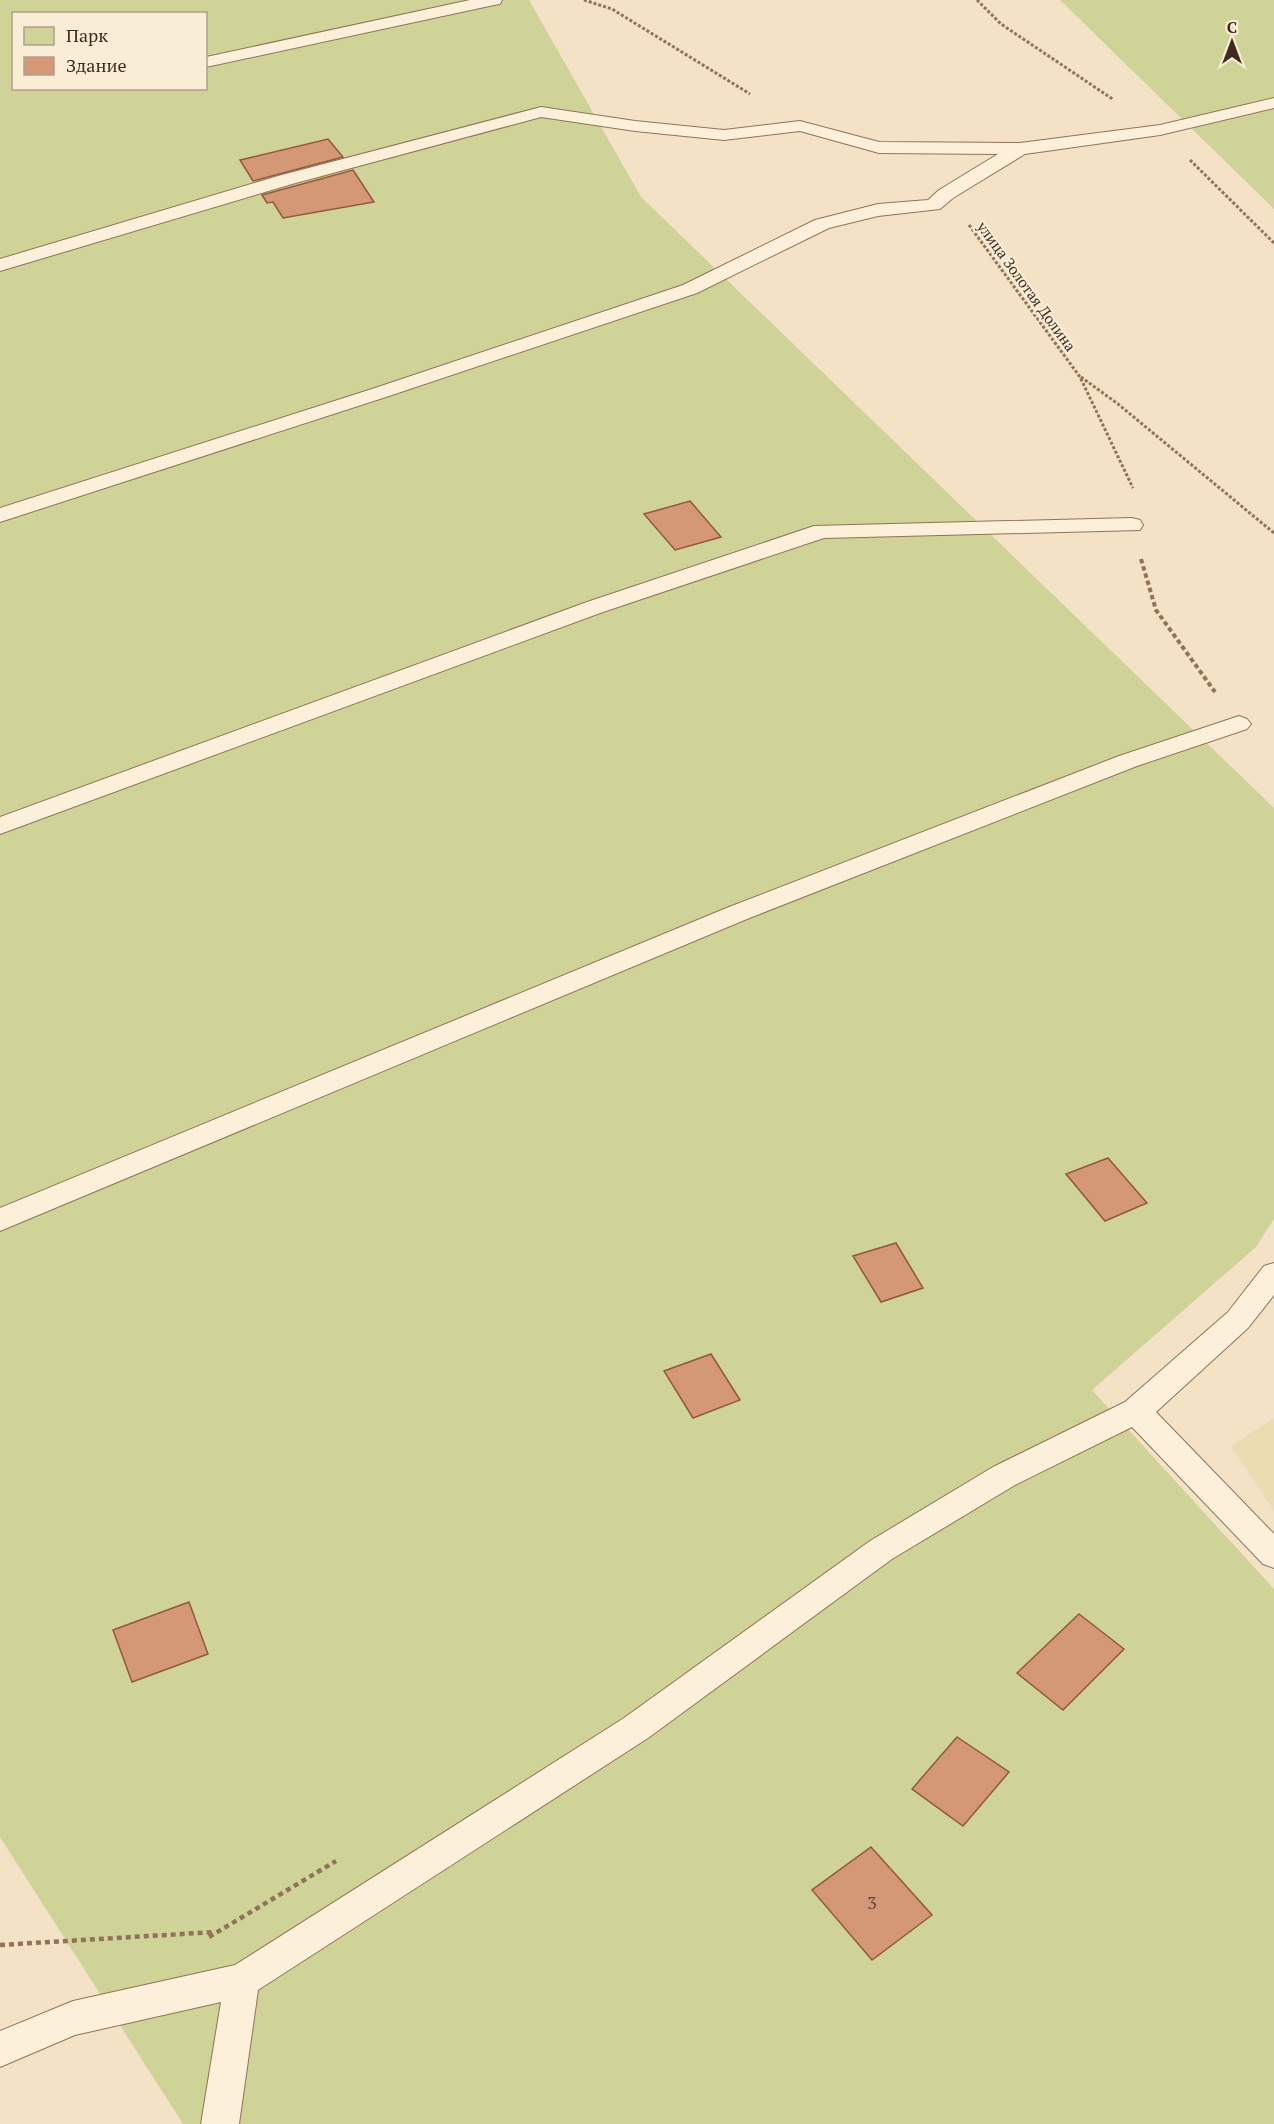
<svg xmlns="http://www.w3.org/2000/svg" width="1274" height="2124" font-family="'PT Serif',serif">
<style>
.farmland{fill:#eaddb1}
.green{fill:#d0d397;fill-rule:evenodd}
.building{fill:#d59877;stroke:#92583b;stroke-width:1.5}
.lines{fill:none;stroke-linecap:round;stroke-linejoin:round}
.lane-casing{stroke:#907358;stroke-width:2}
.path-far2{stroke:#907358;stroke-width:3;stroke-dasharray:3 2;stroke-linecap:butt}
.path-far1{stroke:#907358;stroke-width:4;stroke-dasharray:4.5 3;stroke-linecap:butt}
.path{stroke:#907358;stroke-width:4.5;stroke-dasharray:5 4;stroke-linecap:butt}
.lane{fill:#fcf0da;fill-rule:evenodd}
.labels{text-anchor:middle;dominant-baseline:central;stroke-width:4.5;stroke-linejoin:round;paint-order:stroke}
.far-street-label{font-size:15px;fill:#3f2c1e;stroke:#f9edd6}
.near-number-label{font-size:18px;fill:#644734}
</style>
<rect width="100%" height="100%" fill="#f3e2c5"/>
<!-- farmland -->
<path class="farmland" d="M1274,1418v93l-43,-65z"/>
<!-- green -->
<g class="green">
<path d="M0,0h529l112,197 633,611v411l-18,28 -164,143 182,199v535h-1091l-183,-287zM14,14h192v74h-192z"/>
<path d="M1060,0h214v209z"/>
</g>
<!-- building -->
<g class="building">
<path d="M328,139l15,18 -90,24 -13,-21z"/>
<path d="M353,170l21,32 -91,16 -10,-16 -6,1 -5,-8z"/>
<path d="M690,501l31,36 -46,13 -31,-36z"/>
<path d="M1108,1158l39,45 -42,18 -39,-47z"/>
<path d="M896,1243l27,45 -42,14 -28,-46z"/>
<path d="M711,1354l29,46 -47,18 -29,-47z"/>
<path d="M189,1602l19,52 -76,28 -19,-52z"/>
<path d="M1079,1614l45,35 -61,61 -46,-37z"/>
<path d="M957,1737l52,35 -46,54 -51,-37z"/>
<path d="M871,1847l61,68 -60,45 -60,-70z"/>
</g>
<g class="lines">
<!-- lane casing -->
<g class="lane-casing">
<g id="lane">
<path d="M470,0h32l-2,4 -6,1 -288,62v-10z"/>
<path d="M1274,98v10l-114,27 -135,19 -72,44 -13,11 -62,7 -49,12 -132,65 -308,103 -389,126v-14l375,-120 308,-103 132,-65 63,-16 50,-4 11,-10 59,-36 -119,-1 -79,-22 -76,9 -89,-9 -94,-14 -249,67 -292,87v-12l278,-83 263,-69 94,14 89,9 76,-9 79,21 141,1 140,-18z"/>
<path d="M1132,518l8,2 3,5 -3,5 -316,8 -221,74 -603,222v-17l587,-215 227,-76z"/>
<path d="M1239,716l8,3 4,5 -4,5 -110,37 -390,153 -747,312v-23l729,-301 390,-151z"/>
<path d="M1274,1263v32l-26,33 -92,84 118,122v34l-11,-4 -131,-137 -117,58 -123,74 -244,179 -390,252 -19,134h-38l20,-122 -146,33 -75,32v-36l73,-30 162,-36 389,-247 246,-177 123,-74 132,-65 103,-90 36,-46z"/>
</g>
</g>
<!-- path-far2 -->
<g class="path-far2">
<path d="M584,0l28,9 138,85"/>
<path d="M977,0l24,24 113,76"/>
<path d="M1190,160l84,83"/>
<path d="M969,225l111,152 53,111"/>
<path d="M1081,377l37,27 156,129"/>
</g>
<!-- path-far1 -->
<path class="path-far1" d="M1141,559l15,51 59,82"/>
<!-- path -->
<g class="path">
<path d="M209,1937l127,-76"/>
<path d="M0,1945l215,-13"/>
</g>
<!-- lane -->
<use href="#lane" class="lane"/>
</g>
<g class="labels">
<!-- far-street labels -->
<g class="far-street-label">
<text transform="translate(1027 286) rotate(54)">улица Золотая Долина</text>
</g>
<!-- near-number labels -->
<g class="near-number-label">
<text x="872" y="1902">3</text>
</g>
</g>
<!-- legend -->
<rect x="12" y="12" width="195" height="78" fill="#f9edd6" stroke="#afa08c" stroke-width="1.5"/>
<rect x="24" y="27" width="30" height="18" fill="#d0d397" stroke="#afa08c" stroke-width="1.5"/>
<text x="66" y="42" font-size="18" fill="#3f2c1e">Парк</text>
<rect x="24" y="57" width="30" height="18" fill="#d59877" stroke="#afa08c" stroke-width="1.5"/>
<text x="66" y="72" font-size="18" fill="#3f2c1e">Здание</text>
<!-- north arrow -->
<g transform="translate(1232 42)" stroke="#f9edd6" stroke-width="4.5" paint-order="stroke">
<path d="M0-4.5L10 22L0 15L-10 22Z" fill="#3f2c1e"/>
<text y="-9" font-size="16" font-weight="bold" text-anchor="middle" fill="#3f2c1e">С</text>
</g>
</svg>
